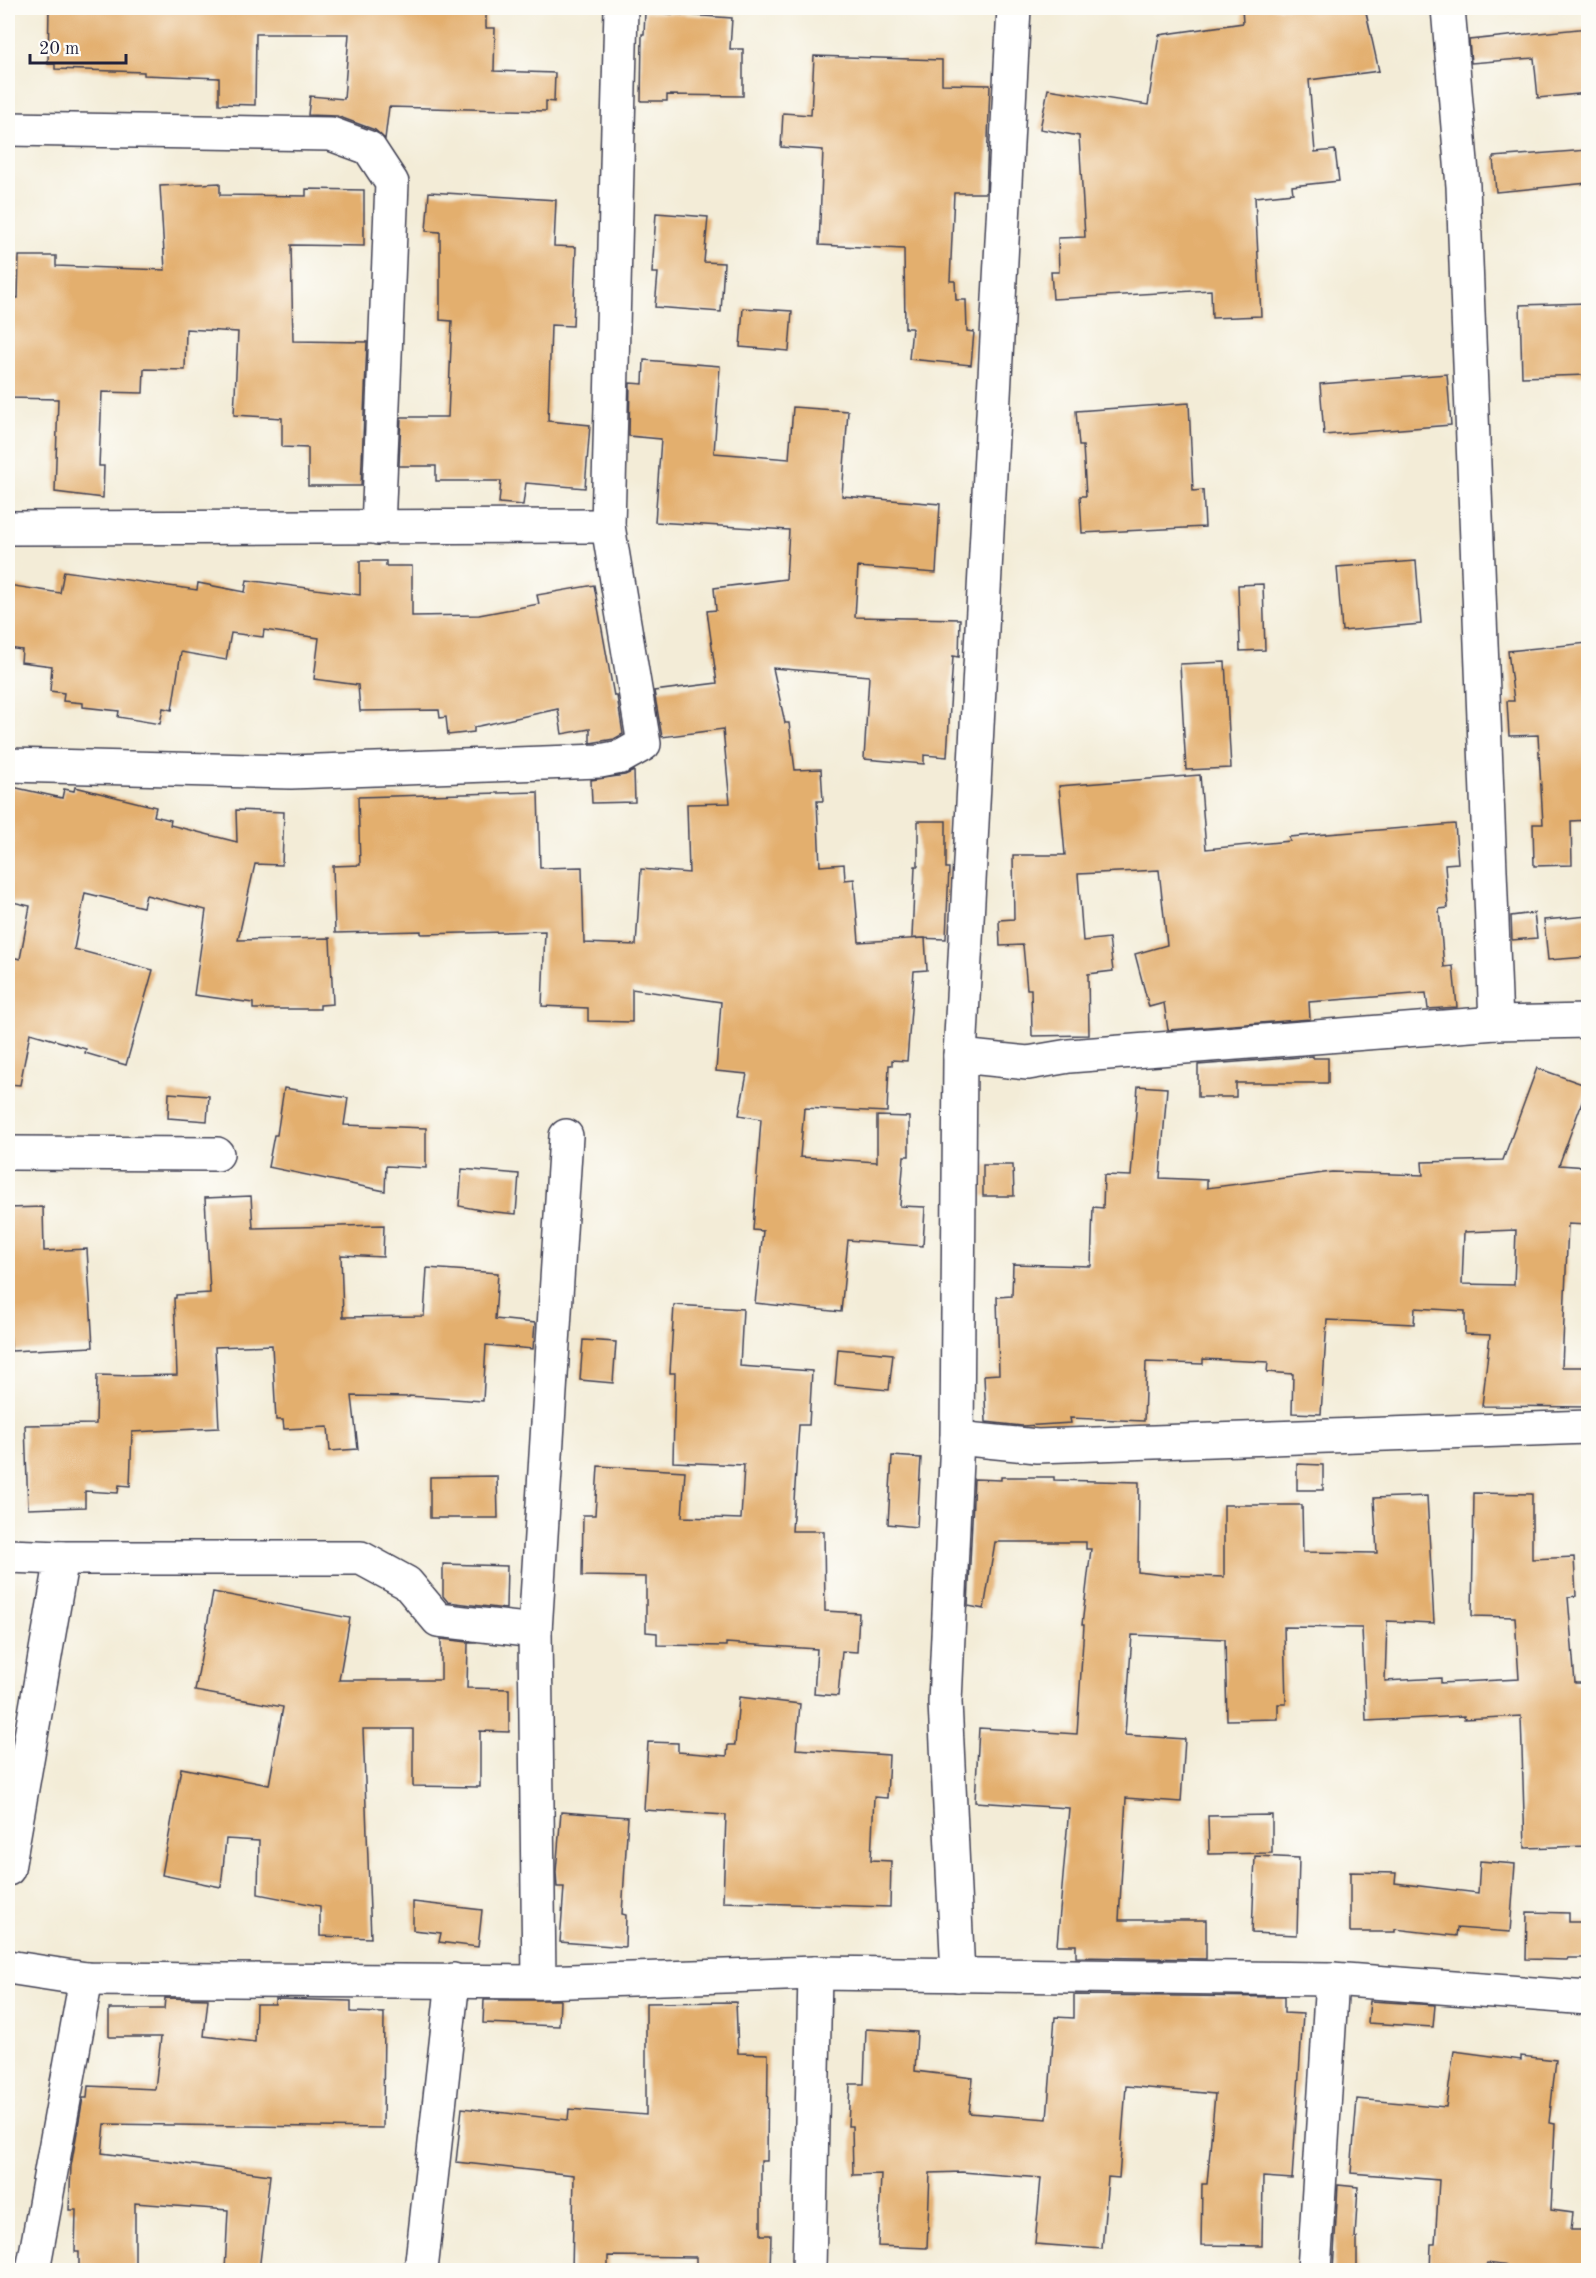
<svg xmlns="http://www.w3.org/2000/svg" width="1596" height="2278" font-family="'Old Standard TT',serif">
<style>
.building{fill:#e3af6e;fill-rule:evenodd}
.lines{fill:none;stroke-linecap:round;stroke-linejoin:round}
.street-casing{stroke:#414052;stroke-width:36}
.street{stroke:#fff;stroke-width:33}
</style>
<rect width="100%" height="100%" fill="#fdfcf7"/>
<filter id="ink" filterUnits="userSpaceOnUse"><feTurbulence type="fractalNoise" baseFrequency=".0167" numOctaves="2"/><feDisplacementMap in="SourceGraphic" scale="12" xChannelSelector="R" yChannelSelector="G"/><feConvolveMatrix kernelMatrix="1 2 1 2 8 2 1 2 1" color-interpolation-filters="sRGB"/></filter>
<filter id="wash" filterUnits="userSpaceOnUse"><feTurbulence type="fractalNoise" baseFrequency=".008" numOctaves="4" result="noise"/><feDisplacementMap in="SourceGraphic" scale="24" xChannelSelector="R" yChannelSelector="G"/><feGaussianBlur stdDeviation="1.35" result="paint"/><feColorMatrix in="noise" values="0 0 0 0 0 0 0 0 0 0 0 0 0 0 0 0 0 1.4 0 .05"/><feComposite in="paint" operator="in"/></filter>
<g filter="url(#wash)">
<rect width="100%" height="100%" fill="#f3ecd7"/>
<g id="blocks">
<!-- building -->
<g class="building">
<path d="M49,8h437v20h9l-1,43 61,2 -1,29 -8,-1v10l-157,-4 -4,32 -10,-9 -38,-14 -29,-1 2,-19 34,3 5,-65h-93l-1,71 -36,-1v-26l-75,-3v-3l-89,-3v-5h-7z"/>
<path d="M1242,8h123l14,63 -70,9 6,72 20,-2 4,31 -47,5 1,7 -38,4 6,119 -49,2 -1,-28 -158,9 -2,-27h8l-1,-34 27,-1 -6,-101 -39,-7 8,-40 100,16 11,-70 84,-12z"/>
<path d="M645,12l87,6 -2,31h13v47l-76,-1v6h-26l1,-67h2z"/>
<path d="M1588,28v65l-50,5 -4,-40 -63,5 -2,-23z"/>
<path d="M814,56l128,4v24l48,1 -4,108h-32l-4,88h5l1,19h10l1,31 7,1 -3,33 -62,-6 3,-31h-7l-1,-79 -85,-4 4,-95 -42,-3 2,-34 28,2z"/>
<path d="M1588,150v33l-92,9 -3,-35z"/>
<path d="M220,183v12l86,1v-7l58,1v56l-73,-1 2,96 74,1 -6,144h-53v-38l-26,-1v-29l-48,-3 4,-83 -52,-3 -1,41 -41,-1 -1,24 -41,-1 -3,74h5l-1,32 -48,-6 3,-93 -50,-1v-100h10l1,-42h37v10l109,4 -5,-84z"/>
<path d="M429,192l127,8 -2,46 22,1 -3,79 -22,-1 -3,96 42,4 -5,63 -59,-5 -3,22 -24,-2 2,-22h-65v-15h-37l2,-49h47l4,-96 -12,-1v-88l-14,-1z"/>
<path d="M656,213l52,4 -4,45 20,1 -3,49 -66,-5 3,-34h-6z"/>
<path d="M1588,303v72l-66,2 -2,-72z"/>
<path d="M743,308l49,3 -3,40 -49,-4z"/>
<path d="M644,360l76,6 -6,87 75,6 4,-52 55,4 -6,85 98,8 -4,69 -78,-6 -3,50 105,2 -1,38 -6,-1 -6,101 -23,-2v9l-60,-5 5,-83 -96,-8 12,55h4l6,47 26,-1 2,32h-6l3,65 24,-2 1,16 9,-1 5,63 66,-4 2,32 -13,1 -7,90 -15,-1v5h-3l-2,47 -83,-4 -4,49 77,5v-46l32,1v39h-5l-4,50 25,1 -2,39 -75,-6 -7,72 -86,-9 8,-72 -10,-1 8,-111 -22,-4 8,-41 -31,-3 5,-69 -89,-13v33l-44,-1v-13l-46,-2 3,-75 -124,3v-3l-86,2 -2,-67 27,-1 -2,-68 180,-5 2,76 42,-1 2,76 52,2 5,-76 48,4 -2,-69 43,-1 -7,-74 -61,8 -8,-46 63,-8 -10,-72 9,-1 -2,-22 72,-9 3,-49 -134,-8 6,-83 -32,-3 1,-53 13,1z"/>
<path d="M1447,374l4,51 -127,10 -4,-51z"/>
<path d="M1189,403l4,88 10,-1 2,37 -123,6 -2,-37h6l-3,-50h-4l-3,-35z"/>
<path d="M360,561h26v5h26v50l67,-1 60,-11 -2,-9 57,-10 20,111h3l6,38 -9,5 -24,4v-14l-28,5 -4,-25 -84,18v5l-26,3 -2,-18 -6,1 -1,-8 -79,1 -2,-26 -44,-6 5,-41 -55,-8 -1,7 -32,-4 -5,27 -45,-8 -9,58 -9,-2 -3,16 -42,-7 1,-6 -36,-4v-4l-20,-2 1,-8 -14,-2 2,-25 -31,-4 1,-12 -14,-2v-63l52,8 4,-22 133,19 1,-7 47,9 2,-12 113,15z"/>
<path d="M1416,561l5,63 -79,7 -5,-64z"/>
<path d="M1263,584l2,66 -25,1 -2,-66z"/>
<path d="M1588,643v177l-17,1 1,44 -38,1 -1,-42h10l-5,-89 -29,1 -2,-35h7l-6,-50z"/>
<path d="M1225,662l6,106 -45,2 -6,-106z"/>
<path d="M634,771l1,31 -43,1 -1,-23 34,-5z"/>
<path d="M1200,775l6,74 84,-8 -1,-4 166,-13 3,39 -13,1 3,44 -9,1 5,58 9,-1 4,41 -29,2 -2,-16 -117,9 1,17 -142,11 -4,-27 -15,4 -14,-53 32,-9 -8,-75 -81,4 5,67 26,-3 4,33 -25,3 1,61 -57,1 -1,-47h-4l-4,-44 -23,1 -1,-26 15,-1 -1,-64h52l-6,-69z"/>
<path d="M8,786l54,12 2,-9 10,2 1,-4 81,20 -2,9 17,4 -1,5 67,17 -1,-32 48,2 -2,53 -27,-1 -17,76 92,-2 3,66 -13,1v4h-67v-6l-59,-8 12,-85 -60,-15 -3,12 -58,-14 -11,56 79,21 -27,95 -41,-12 1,-4 -56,-16 -10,52 -12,-1v-128l12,3 10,-53 -22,-5z"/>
<path d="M918,821h28v47h3l-3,71 -34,-1 3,-72h3z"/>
<path d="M1534,913l3,25 -25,2 -1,-24z"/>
<path d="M1588,916v41l-40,3 -4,-40z"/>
<path d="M1313,1056v2h15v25h-92v14h-38v-32z"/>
<path d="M1537,1068l51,18 -29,79 29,2v58l-20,-1 -6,143h26v40l-106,-1 8,-71 -25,-1v-23l-50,-3 -1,16 -87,-4 -6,94 -29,-1 1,-39 -26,-2 1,-10 -65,-3v5l-57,-2 -2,59 -74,-3 1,5 -49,3 -36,-4 -2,-47 15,-1 -2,-77 15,-1 1,-32 78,2 2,-59 10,1 1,-33 27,1 7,-90 29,2 -7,90 47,2v8l125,-16 91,3 -1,-13 81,-2zM1516,1230l-2,55 -52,-1 2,-52z"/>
<path d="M284,1088l64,10 -4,27 82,3v40l-40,-2 -1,25 -117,-24 6,-32h3z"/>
<path d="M169,1093l40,3 -2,25 -39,-3z"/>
<path d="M983,1165h30l1,31h-31z"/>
<path d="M462,1169l57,5 -3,40 -30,-3 -27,-5z"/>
<path d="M251,1196l2,32 131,-3 -1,32 -42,-2 2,62 81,-1 3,-48 71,5 -3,46 40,4 -2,26 -47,-4 -3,56 -74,-5v1l-57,-1 6,53 -28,2 -2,-24 -44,2 -1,-9h-7l-4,-75 -57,2 4,81 -87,4 -2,54 -11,-1 -1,8 -33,-2v16l-57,2 -3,-84 71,-1 1,-49 37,1 43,-1 -3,-77h2v-3l34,-2 -5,-95z"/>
<path d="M43,1207l1,44 43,-2 6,98 -82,4 -3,-66v-77z"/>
<path d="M674,1305l69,4 -3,57 72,5 -3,54h-10l-7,106h32l1,80 34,2 -2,39 -15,-1 -4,45 -24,-2 3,-45 -91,-6v3l-69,-1v-12l-11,-1v-55l-64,-1 1,-61h12l3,-49 87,5 -3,46 59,2 3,-54 -71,-3 2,-89h-5z"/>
<path d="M583,1340l33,2 -3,41 -33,-3z"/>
<path d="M838,1349l55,5 -4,36 -54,-5z"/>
<path d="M892,1456l29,2 -4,69 -29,-3z"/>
<path d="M1297,1464l26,1v25h-26z"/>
<path d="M497,1476l1,42h-68v-41z"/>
<path d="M1001,1477h53v3l85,2 -1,90 26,3 60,2v-72h78l1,47 74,1 -3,-55 53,-2 7,127 -47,-2 -2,60 56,-3v5l78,-4 -4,-62 -43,-1 2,-123 58,1v65l42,-2 2,39 -8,1 7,86h13v163l-63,2 -4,-132 -57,3v-3l-98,5 -4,-93 -78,-1 2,77h-8v15l-51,1 -2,-81 -93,-4 -7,100 60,4 -4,63 -55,-4 -7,122h87v39l-130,-2v-12h-19l12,-137 -94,-6 4,-74 98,6 7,-109h-2l9,-76h-5v-7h-91l-11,67 -16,-3 6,-127 27,1z"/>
<path d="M443,1564l64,2 -1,43 -58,-7 -5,-6z"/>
<path d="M213,1592l137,26 -11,62h102v-41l36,4h-9l-1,45 42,1v43l-29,-1v56l-67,-1v-57h-50l8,209 -51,-2v-30l-62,-12 1,-53 -33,-2 -5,48 -59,-12 19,-107 88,17 14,-78 -88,-16z"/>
<path d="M739,1697l61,7 -4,45 93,6 -2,43 -13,-1 -3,63 20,1 -1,46 -167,-5 3,-87 -82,-5 4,-68 30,1v9l49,4 1,-11h7z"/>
<path d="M561,1812l67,5 -6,97 4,1 -1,32 -65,-5 4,-55h-7l-1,-15z"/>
<path d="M1272,1815v38l-63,1 -1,-38z"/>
<path d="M1255,1856l44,2 -2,77 -45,-2z"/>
<path d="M1480,1861l35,3 -5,68 -53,-4 -1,8 -61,-7v3h-45v-60l46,1 -1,10 83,10z"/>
<path d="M413,1902l69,8 -4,37 -39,-5 2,-9 -28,-3z"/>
<path d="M1527,1912l42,1v9h19v36h-20l-1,2 -41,-1z"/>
<path d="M1074,1995l210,2v16l19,1 -11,165 -29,-2 -1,69 -61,-1 1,-61h5l8,-90 -89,-8 -7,92 -11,-1 -6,72 -67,-5 6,-66 -79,-6 -32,1 -3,75 -49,-2 3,-72 -28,1 -1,-49h-4l2,-42h14l2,-55 51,3 -2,39 58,7 -4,35 78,6 8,-102 19,1z"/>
<path d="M165,1998l43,1 -4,37 51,6 1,-38h19v-5l76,2v11l33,1 -1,115 -278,-4 -3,29 168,22 -11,96h-34l3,-61 -93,-7v68h-56v-19h-4l1,-42h-7l2,-44 12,-68h4l1,-12 67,3 6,-52h-52v-28h55z"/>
<path d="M484,2000h76l-1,26 -76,-3z"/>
<path d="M1370,2001l65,4 -2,22 -65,-4z"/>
<path d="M736,2002l2,51 30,1 -1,107h-6v74h10l-1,36h-74v-14l-88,-1v15h-36l2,-96 -118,-13 6,-54 106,12 1,-11 77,6v-112z"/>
<path d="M1454,2051l67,9v-4l35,4 -7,63 6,1 -4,86 22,3 -2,17h17v41h-39l-62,-8 -1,8h-56l1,-27h4l4,-64 -88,-7 6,-74 89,8z"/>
<path d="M1338,2185l20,2 -3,51h2v33h-24z"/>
</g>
</g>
</g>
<g filter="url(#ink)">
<use href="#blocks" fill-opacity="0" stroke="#414052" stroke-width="1.5"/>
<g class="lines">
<!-- street casing -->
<g class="street-casing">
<g id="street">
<path d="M1448,8l15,178 33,837"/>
<path d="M8,129l323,5 38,14 23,35 -14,345"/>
<path d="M8,528l600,-2"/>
<path d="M8,765l283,7 309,-11 21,-4 23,-13 -36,-218 13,-518"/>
<path d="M960,1056l68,7 41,-7 427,-33 92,-2"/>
<path d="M8,1153l209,1"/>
<path d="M957,1438l80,8 551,-19"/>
<path d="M8,1556l54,2 -54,311"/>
<path d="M62,1558h299l46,25 31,37 97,11"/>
<path d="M8,1967l78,12 453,3 276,-9 517,6 256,19"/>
<path d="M958,1975l-13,-273 12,-264 3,-382 54,-1048"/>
<path d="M539,1982l-4,-351 31,-495"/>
<path d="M33,2270l53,-291"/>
<path d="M421,2270l32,-290"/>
<path d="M809,2270l6,-297"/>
<path d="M1314,2270l18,-291"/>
</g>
</g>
<!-- street -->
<use href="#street" class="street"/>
</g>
</g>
<!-- margin -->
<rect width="1596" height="2278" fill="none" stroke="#fdfcf7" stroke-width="30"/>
<!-- scale -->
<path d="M30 54v9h96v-9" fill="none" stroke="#22223b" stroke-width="3"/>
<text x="39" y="54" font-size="18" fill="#22223b" stroke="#fdfcf7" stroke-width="4.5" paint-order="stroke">20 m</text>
</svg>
